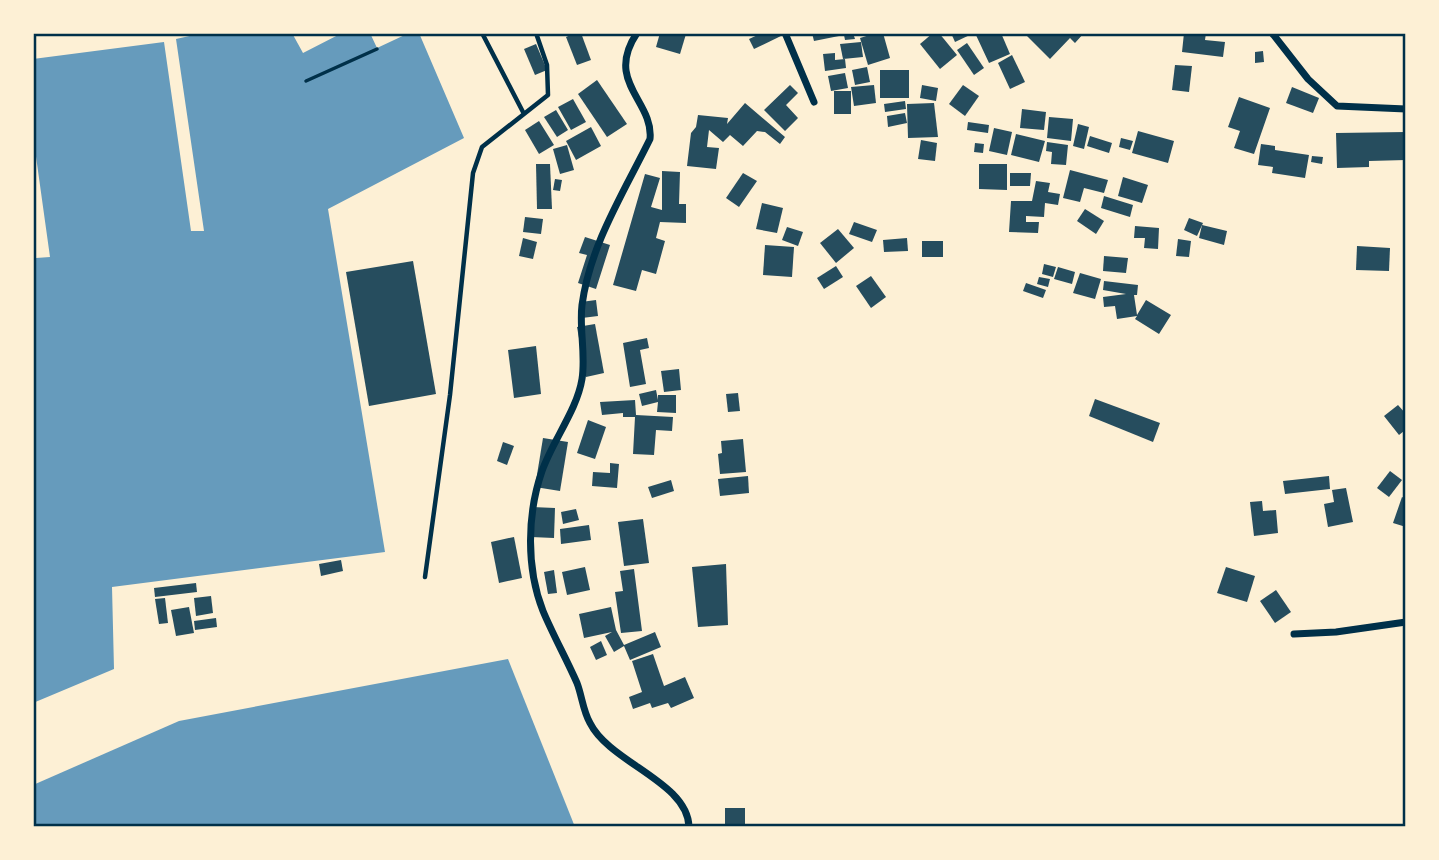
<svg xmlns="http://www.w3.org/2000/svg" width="1439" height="860" font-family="Roboto,sans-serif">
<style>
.water{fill:#669bbc}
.building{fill:#264d5e}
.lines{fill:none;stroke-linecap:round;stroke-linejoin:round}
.path{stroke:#003049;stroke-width:3.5}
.service{stroke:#003049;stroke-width:4.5}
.minor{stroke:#003049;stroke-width:7}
.neatline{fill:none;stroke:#003049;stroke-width:2.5}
</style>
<rect width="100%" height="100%" fill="#fdf0d5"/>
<!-- water -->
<g class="water">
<path d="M203,33h89l11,20 39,-20h28l7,15 32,-15h10l45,105 -136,71 57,343 -273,35 2,82 -81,34v-461l3,16 14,-1 -17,-122v-76l131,-17 27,189h13l-28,-192z"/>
<path d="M508,659l67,168h-542v-42l146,-64z"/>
</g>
<!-- building -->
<g class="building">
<path d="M575,33h6l10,27 -14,5 -11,-28z"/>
<path d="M660,33l26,1 -6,20 -24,-7z"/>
<path d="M762,33h20l1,2 -29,14 -5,-10z"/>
<path d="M812,33h41l2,6 -10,1 -1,-5 -30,6z"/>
<path d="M876,33h7l7,25 -22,7 -8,-27z"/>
<path d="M933,33h6l18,22 -17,14 -20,-25z"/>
<path d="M951,33h23l-19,9z"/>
<path d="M975,33h26l9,21 -21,9z"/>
<path d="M1024,33h60l-9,10 -5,-5 -20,21z"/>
<path d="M1184,33h22l-1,7 20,2 -2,15 -41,-5z"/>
<path d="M861,42l2,15 -20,2 -3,-15z"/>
<path d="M967,43l17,25 -10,7 -17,-25z"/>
<path d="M536,44l11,26 -12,5 -11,-26z"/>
<path d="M1263,51l1,11 -9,1v-11z"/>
<path d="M835,53v7l10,-1 1,9 -21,3 -2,-17z"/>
<path d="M1012,55l13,27 -15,7 -12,-26z"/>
<path d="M1175,65l17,1 -3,26 -17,-2z"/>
<path d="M867,67l3,15 -15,3 -3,-15z"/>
<rect x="880" y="70" width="29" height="28"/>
<path d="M845,73l3,15 -17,3 -3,-15z"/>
<path d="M597,80l30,44 -20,13 -29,-43z"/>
<path d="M790,85l8,8 -12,12 12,13 -13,13 -21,-21z"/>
<path d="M874,85l2,18 -22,3 -3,-19z"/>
<path d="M922,85l16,3 -2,13 -16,-3z"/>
<path d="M963,85l16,11 -14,20 -16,-12z"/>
<path d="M1292,87l27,11 -6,15 -27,-10z"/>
<rect x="834" y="91" width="17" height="23"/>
<path d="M1239,97l31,11 -16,46 -20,-6 6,-17 -12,-4z"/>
<path d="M573,99l13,23 -15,8 -13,-23z"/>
<path d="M905,101l1,8 -21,3 -1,-8z"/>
<path d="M745,103l40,34 -5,7 -15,-12 -8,-1 -14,15 -13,-11 -7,7 -14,-12 -2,17 12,1 -3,21 -29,-3 4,-33 5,-6 2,-12 30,3 -1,6z"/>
<path d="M934,103l4,34 -30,1 -1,-34z"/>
<path d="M1022,109l24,3 -2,18 -24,-2z"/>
<path d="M556,110l12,20 -11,7 -13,-20z"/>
<path d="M905,113l2,10 -19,4 -1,-11z"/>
<path d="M1049,117l24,2 -2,22 -24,-3z"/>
<path d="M539,121l15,24 -15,9 -14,-24z"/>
<path d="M968,122l21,3 -1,8 -21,-3z"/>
<path d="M1078,124l11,3 -5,22 -11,-3z"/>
<path d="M591,127l10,19 -25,14 -10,-19z"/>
<path d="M994,128l18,4 -5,23 -18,-4z"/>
<path d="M1138,131l36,10 -6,22 -36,-10z"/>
<path d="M1406,132v28l-37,1v6l-32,1 -1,-35z"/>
<path d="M1016,134l29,7 -6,21 -28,-7z"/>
<path d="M1090,136l22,7 -3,10 -22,-7z"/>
<path d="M1121,138l12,3 -3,9 -11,-3z"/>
<path d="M921,140l16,3 -2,18 -17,-2z"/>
<path d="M1047,142l21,3 -2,20 -15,-1 1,-12 -6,-1z"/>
<path d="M975,143l9,1 -1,9 -9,-1z"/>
<path d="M1261,144l14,2v4l34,5 -4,23 -33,-5 1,-6 -15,-2z"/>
<path d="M567,145l7,25 -14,4 -7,-25z"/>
<path d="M1312,156l11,1 -1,7 -11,-2z"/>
<path d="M536,164h14l2,45h-15z"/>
<path d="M979,164h28v26l-28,-1z"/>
<path d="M1070,170l38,10 -4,13 -20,-5 -4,14 -17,-4z"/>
<path d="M662,171l18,1 -1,32h7v19l-26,-1 -4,16 9,3 -9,33 -14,-4 -6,21 -23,-6 32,-111 15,4 -9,29 11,3z"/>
<path d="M743,173l14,8 -18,26 -13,-9z"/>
<path d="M1010,173h21l-1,13h-20z"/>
<path d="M1123,177l25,8 -6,18 -24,-7z"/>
<path d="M555,179l7,1 -2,11 -7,-1z"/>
<path d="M1036,181l14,2 -2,9 12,2 -2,11 -13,-2 -1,14 -18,-1v6h13l-1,11 -29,-1 2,-31h21z"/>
<path d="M1104,196l29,9 -3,12 -29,-9z"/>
<path d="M762,203l21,5 -6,25 -21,-4z"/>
<path d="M1085,209l19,12 -8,13 -19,-13z"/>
<path d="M525,217l18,2 -2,15 -18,-2z"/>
<path d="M1189,218l14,5 -6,13 -13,-6z"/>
<path d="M854,222l23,8 -5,12 -23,-8z"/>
<path d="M1202,225l25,6 -3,14 -25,-7z"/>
<path d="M1135,226l24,2 -1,21 -14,-1 1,-10h-11z"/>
<path d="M787,227l16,5 -5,14 -16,-6z"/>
<path d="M838,229l16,19 -18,15 -16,-20z"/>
<path d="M585,237l25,8 -14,44 -18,-6 9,-28 -8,-2z"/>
<path d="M523,238l14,4 -4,17 -14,-3z"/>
<path d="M907,238l1,13 -24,1 -1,-12z"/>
<path d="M1178,239l13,2 -2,16 -13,-1z"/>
<rect x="922" y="241" width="21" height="16"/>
<path d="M765,245l29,2 -2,30 -29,-2z"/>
<path d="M1357,246l33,2 -1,23 -33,-1z"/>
<path d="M1104,256l24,2 -2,15 -23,-2z"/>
<path d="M413,261l23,133 -67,12 -23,-134z"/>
<path d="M1044,264l12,3 -3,10 -11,-3z"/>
<path d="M836,266l7,11 -19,12 -7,-11z"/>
<path d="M1058,267l17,5 -3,12 -18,-5z"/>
<path d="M1080,273l21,6 -6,20 -22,-6z"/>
<path d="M871,276l15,21 -15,11 -15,-22z"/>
<path d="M1039,277l11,2 -2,8 -11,-3z"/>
<path d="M1104,281l34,4 -1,10h-3l3,20 9,-15 25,15 -12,19 -24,-15 2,-3 -20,3 -2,-13 -11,1 -1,-10 23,-3 -23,-4z"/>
<path d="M1026,283l20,7 -3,8 -20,-7z"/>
<path d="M596,300l2,16 -16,2 -1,-16z"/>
<path d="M595,324l9,49 -18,4 -9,-50z"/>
<path d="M647,338l2,10 -9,2 6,34 -16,3 -7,-44z"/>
<path d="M536,346l5,48 -27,4 -6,-48z"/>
<path d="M679,369l2,21 -17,2 -3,-21z"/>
<path d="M656,390l2,10v-5h18v18l-19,-1 1,-10 -16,4 -3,-12z"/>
<path d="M738,393l2,18 -12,1 -2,-18z"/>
<path d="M1095,399l65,24 -7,19 -64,-26z"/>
<path d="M635,400l1,15 37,2 -1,14 -16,-1 -2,25 -21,-1 2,-37h-12v-4l-21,2 -2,-13z"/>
<path d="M1398,405l8,9v20l-2,-3 -5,4 -15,-19z"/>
<path d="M588,420l18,7 -11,32 -18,-6z"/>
<path d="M543,438l25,4 -8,49 -25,-4z"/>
<path d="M743,439l3,33 -26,2 -2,-20 4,-1 -1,-12z"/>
<path d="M503,442l11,4 -7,19 -10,-4z"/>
<path d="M610,463l9,1 -2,24 -25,-2 1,-14 17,1z"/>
<path d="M1390,471l12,9 -13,17 -12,-9z"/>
<path d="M748,476l1,17 -29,3 -2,-17z"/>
<path d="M1329,476l1,13 -45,5 -2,-13z"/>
<path d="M671,480l3,11 -22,7 -4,-11z"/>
<path d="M1346,488l7,34 -25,5 -4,-23 10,-2 -2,-12z"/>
<path d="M1402,497l4,2v28l-13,-4z"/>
<path d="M1262,501l1,10 13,-1 2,23 -24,3 -4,-34z"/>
<path d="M532,507l23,1 -1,30 -23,-1z"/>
<path d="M576,509l3,11 -16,4 -2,-12z"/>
<path d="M643,519l6,44 -25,3 -6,-44z"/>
<path d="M589,525l2,15 -30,4 -1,-15z"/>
<path d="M514,537l8,41 -23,5 -8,-41z"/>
<path d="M341,560l2,11 -22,5 -2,-12z"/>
<path d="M726,564l2,61 -30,2 -6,-60z"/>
<path d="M585,567l5,23 -23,5 -5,-23z"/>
<path d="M1226,567l29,9 -8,26 -30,-9z"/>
<path d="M634,569l8,62 -21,2 -6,-41 8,-1 -3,-20z"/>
<path d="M554,570l3,23 -9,1 -4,-22z"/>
<path d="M196,583l1,9 -42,5 -1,-9z"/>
<path d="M1276,590l15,22 -16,11 -15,-22z"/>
<path d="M211,596l2,17 -17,3 -2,-18z"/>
<path d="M165,598l3,25 -9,1 -4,-25z"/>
<path d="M189,607l5,26 -18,3 -5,-26z"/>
<path d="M611,607l5,23 8,15 31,-13 6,15 -31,13 -6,-14 -10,6 -9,-16 7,-4 -28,6 -5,-24z"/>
<path d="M216,618l1,9 -22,3 -1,-9z"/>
<path d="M601,641l6,14 -11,5 -6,-13z"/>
<path d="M653,654l11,32 21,-9 9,21 -23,10 -3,-5 -16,5 -2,-5 -17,6 -4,-12 13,-5 -10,-31z"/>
<rect x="725" y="808" width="20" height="16"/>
</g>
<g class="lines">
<!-- path -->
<path class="path" d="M306,81l71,-32"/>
<!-- service -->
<g class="service">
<path d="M482,33l41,79"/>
<path d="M425,577l25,-182 23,-222 9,-26 66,-52 -1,-30 -11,-32"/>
</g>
<!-- minor -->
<g class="minor">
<path d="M637,33c-33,49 17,68 13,106 -26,53 -60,106 -68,166 -3,24 4,49 0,74 -5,31 -29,61 -40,92 -15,43 -16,97 1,140 10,24 23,47 34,72 5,13 6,28 13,40 20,40 98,59 99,104"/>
<path d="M785,33l29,69"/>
<path d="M1272,33l36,46 29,27 69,3"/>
<path d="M1294,634l42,-2 70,-10"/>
</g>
</g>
<!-- border -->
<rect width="1439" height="860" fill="none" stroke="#fdf0d5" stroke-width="70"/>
<rect x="35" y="35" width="1369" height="790" class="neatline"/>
</svg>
